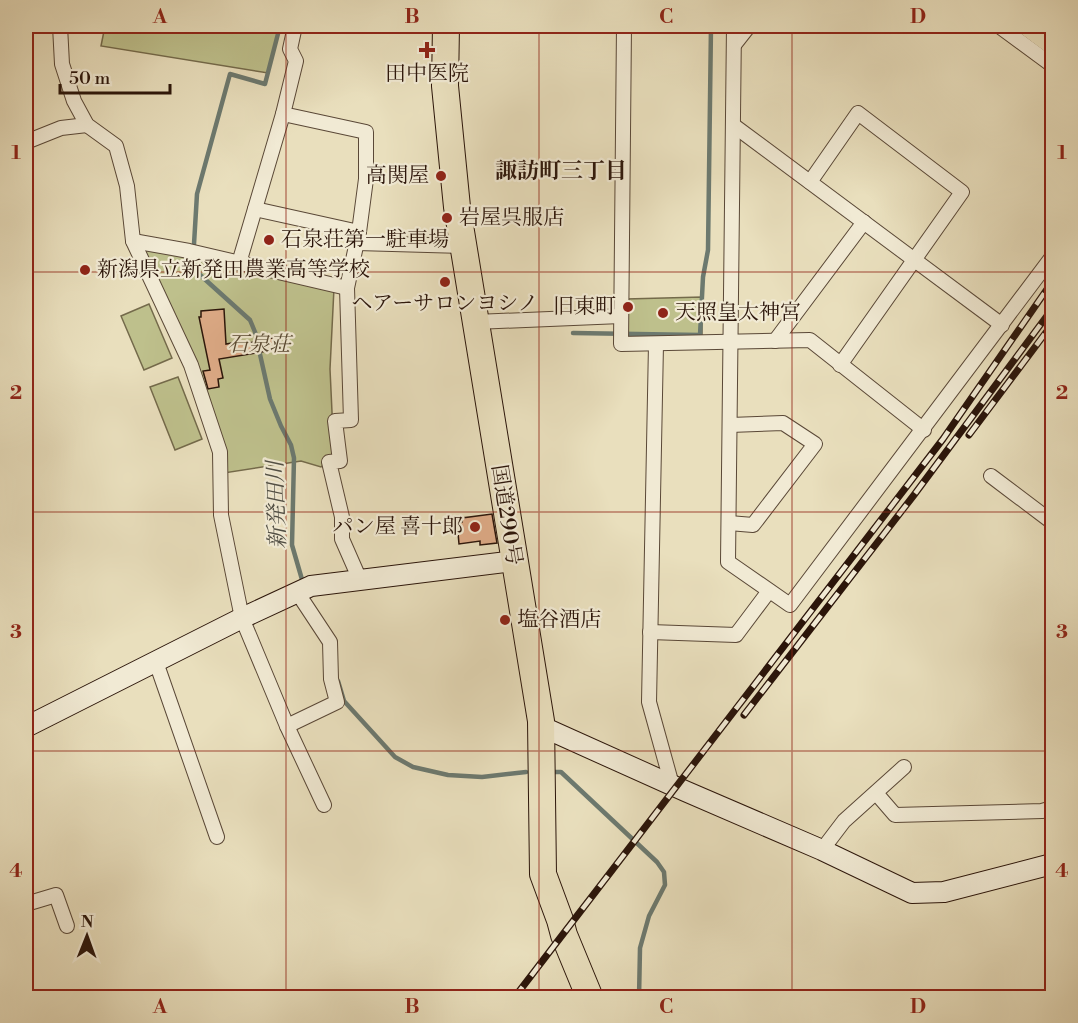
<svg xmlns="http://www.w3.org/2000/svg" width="1078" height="1023" font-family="'Libre Bodoni','Noto Serif JP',serif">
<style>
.green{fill:#bec08c;stroke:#746a4b;stroke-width:1.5}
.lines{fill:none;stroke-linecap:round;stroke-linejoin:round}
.stream{stroke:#6c796f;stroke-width:4.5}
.building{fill:#dfac88;stroke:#2b150a;stroke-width:1.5}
.street-casing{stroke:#5a4837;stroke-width:16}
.secondary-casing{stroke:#2b150a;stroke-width:22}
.primary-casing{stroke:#2b150a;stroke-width:25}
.highway-casing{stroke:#2b150a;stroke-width:28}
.street{stroke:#f1ead4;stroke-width:14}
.secondary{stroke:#f1ead4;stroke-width:20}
.primary{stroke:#e9dfbd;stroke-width:22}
.highway{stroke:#e9dfbd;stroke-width:26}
.rail-casing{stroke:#2b150a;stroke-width:7}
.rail{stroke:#f1ead4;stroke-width:4.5;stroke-dasharray:14;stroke-linecap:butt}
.grid{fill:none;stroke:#8f2418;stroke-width:1.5;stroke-opacity:0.55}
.poi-dot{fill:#8f2418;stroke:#f1ead4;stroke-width:2}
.labels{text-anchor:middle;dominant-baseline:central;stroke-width:4.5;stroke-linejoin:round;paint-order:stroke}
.poi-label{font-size:21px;fill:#2b150a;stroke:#f1ead4;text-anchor:start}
.park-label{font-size:21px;font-style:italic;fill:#574831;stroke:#f1ead4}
.street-label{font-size:21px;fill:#2b150a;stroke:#f1ead4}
.neighbourhood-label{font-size:22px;font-weight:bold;fill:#2b150a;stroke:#f1ead4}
.water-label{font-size:22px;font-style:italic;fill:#514f45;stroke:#f1ead4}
.neatline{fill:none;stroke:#8f2418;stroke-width:2}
.grid-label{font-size:20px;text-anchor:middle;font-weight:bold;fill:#8f2418}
</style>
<rect width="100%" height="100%" fill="#e9dfbd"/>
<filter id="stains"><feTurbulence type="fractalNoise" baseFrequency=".00333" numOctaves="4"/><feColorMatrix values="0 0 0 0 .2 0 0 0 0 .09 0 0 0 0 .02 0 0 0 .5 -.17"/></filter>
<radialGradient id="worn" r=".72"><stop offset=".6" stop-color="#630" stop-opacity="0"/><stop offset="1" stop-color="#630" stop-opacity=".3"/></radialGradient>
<!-- green -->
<g class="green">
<path d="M105,26h175l-12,47 -167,-27z"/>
<path d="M136,244l198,44 -4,81 4,86 -13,12 -20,-6 -77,12 -1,-19z"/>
<path d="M702,297v41h-76v-39z"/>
<path d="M149,304l23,54 -28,12 -23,-54z"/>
<path d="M178,377l24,62 -27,11 -25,-63z"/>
</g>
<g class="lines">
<!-- stream -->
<g class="stream">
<path d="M280,26l-15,58 -35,-10 -33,120 -4,67 6,13 51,46 5,12 15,67 11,27 10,19 3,13 -2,87 11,38"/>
<path d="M573,333l127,2 3,-58 5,-27 3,-224"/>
<path d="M338,681l6,20 51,56 18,10 35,8 34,2 44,-5"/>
<path d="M552,772h9l96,90 7,10 1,13 -16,31 -9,32 -1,50"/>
</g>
</g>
<!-- building -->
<g class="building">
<path d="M224,309l2,35 17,-3 1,3 33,-7 3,12 -61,10 4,19 -5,1 1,8 -11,2 -5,-18 7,-1 -11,-53h2v-6z"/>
<path d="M492,514l5,29 -17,2v-4l-21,3 -2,-22h5v-4z"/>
</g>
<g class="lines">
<!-- street casing -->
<g class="street-casing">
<g id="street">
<path d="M60,26l2,38 12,37 13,24 29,21 11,40 6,55 58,124 29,87 1,63 21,103 45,108 37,79"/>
<path d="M624,26l-3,318 189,-4 114,90"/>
<path d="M734,26l-6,536 62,43 262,-348"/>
<path d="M999,26l53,39"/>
<path d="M734,45l15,-19"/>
<path d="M733,125l269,200"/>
<path d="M26,142l35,-14 26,-3"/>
<path d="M810,182l48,-69 104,79 -122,173"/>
<path d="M255,209l104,23"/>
<path d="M133,241l56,10 158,37 12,-56 7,-53v-47l-83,-18 13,-53 -6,-12 5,-23"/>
<path d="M357,243l106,3"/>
<path d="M239,263l44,-149"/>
<path d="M347,288l4,132 -16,1 5,40 -11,1 13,55v22l18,41"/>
<path d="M475,322l146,-6"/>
<path d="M775,341l89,-119"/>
<path d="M656,344l-7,358 23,83"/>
<path d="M991,476l61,46"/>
<path d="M729,523l24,2 62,-81 -32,-21 -53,2"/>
<path d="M650,632l86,3 33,-44"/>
<path d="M156,662l61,175"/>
<path d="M287,726l50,-24 -6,-23 -1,-37 -33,-50"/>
<path d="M876,793l19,22 147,-4 10,-3"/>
<path d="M822,850l22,-29 60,-54"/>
<path d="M26,904l30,-9 11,31"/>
</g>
</g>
<!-- secondary casing -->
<g class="secondary-casing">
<g id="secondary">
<path d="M541,721l4,7 140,63 137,59 90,43 32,-1 108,-28"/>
<path d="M26,727l216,-109 69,-32 203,-25"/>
</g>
</g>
<!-- primary casing -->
<g class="primary-casing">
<path id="primary" d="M1029,26l23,17"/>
</g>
<!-- highway casing -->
<g class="highway-casing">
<path id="highway" d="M446,26l-1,60 12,121 84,514 2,153 17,46 4,15 26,63"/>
</g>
<!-- street -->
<use href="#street" class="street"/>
<!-- secondary -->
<use href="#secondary" class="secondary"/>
<!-- primary -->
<use href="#primary" class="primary"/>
<!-- highway -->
<use href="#highway" class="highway"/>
<!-- rail casing -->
<g class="rail-casing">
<g id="rail">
<path d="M969,435l81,-108"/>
<path d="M744,715l170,-220 138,-186"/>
<path d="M514,998l429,-559 109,-157"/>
</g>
</g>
<!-- rail -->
<use href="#rail" class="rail"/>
</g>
<!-- grid -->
<path class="grid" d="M286,26v972M539,26v972M792,26v972M26,272h1026M26,512h1026M26,751h1026"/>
<!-- markers -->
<g class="poi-dot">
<path d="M424 41h6v6h6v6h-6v6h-6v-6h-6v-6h6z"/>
<circle cx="441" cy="176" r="6"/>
<circle cx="447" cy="218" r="6"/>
<circle cx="269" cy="240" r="6"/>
<circle cx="85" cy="270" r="6"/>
<circle cx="445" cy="282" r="6"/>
<circle cx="628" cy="307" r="6"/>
<circle cx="663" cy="313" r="6"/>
<circle cx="475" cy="527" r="6"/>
<circle cx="505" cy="620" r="6"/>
</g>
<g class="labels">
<!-- poi labels -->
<g class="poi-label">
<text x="427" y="74" text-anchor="middle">田中医院</text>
<text x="429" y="176" text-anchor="end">高関屋</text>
<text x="459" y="218">岩屋呉服店</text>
<text x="281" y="240">石泉荘第一駐車場</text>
<text x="97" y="270">新潟県立新発田農業高等学校</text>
<text x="445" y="304" text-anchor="middle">ヘアーサロンヨシノ</text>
<text x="616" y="307" text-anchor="end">旧東町</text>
<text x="675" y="313">天照皇太神宮</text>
<text x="463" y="527" text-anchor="end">パン屋 喜十郎</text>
<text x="517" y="620">塩谷酒店</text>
</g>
<!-- park labels -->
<g class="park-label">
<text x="259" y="345">石泉荘</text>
</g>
<!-- street labels -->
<g class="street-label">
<text transform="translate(506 515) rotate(81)">国道290号</text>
</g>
<!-- neighbourhood labels -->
<g class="neighbourhood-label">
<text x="561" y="171">諏訪町三丁目</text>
</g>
<!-- water labels -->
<g class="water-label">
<text transform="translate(277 505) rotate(-92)">新発田川</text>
</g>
</g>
<!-- margin -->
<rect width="1078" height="1023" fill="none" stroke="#e9dfbd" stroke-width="66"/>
<!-- north arrow -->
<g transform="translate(87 936) rotate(1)" stroke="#f1ead4" stroke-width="4.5" paint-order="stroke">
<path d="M0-4.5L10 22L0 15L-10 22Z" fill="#2b150a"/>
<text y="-9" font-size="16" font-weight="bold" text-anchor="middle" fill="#2b150a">N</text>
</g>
<!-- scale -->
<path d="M60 84v9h110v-9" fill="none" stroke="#2b150a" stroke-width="3"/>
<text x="69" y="84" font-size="18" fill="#2b150a" stroke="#f1ead4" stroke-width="4.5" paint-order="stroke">50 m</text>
<rect x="33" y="33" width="1012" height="957" class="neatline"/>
<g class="grid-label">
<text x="160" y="23">A</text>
<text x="412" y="23">B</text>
<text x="666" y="23">C</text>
<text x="918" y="23">D</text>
<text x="16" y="159">1</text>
<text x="1062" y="159">1</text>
<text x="16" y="399">2</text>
<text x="1062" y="399">2</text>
<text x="16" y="638">3</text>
<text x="1062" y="638">3</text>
<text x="16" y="877">4</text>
<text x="1062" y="877">4</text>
<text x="160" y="1013">A</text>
<text x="412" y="1013">B</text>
<text x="666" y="1013">C</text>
<text x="918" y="1013">D</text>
</g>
<rect width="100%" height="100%" filter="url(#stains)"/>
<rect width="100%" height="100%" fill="url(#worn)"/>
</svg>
